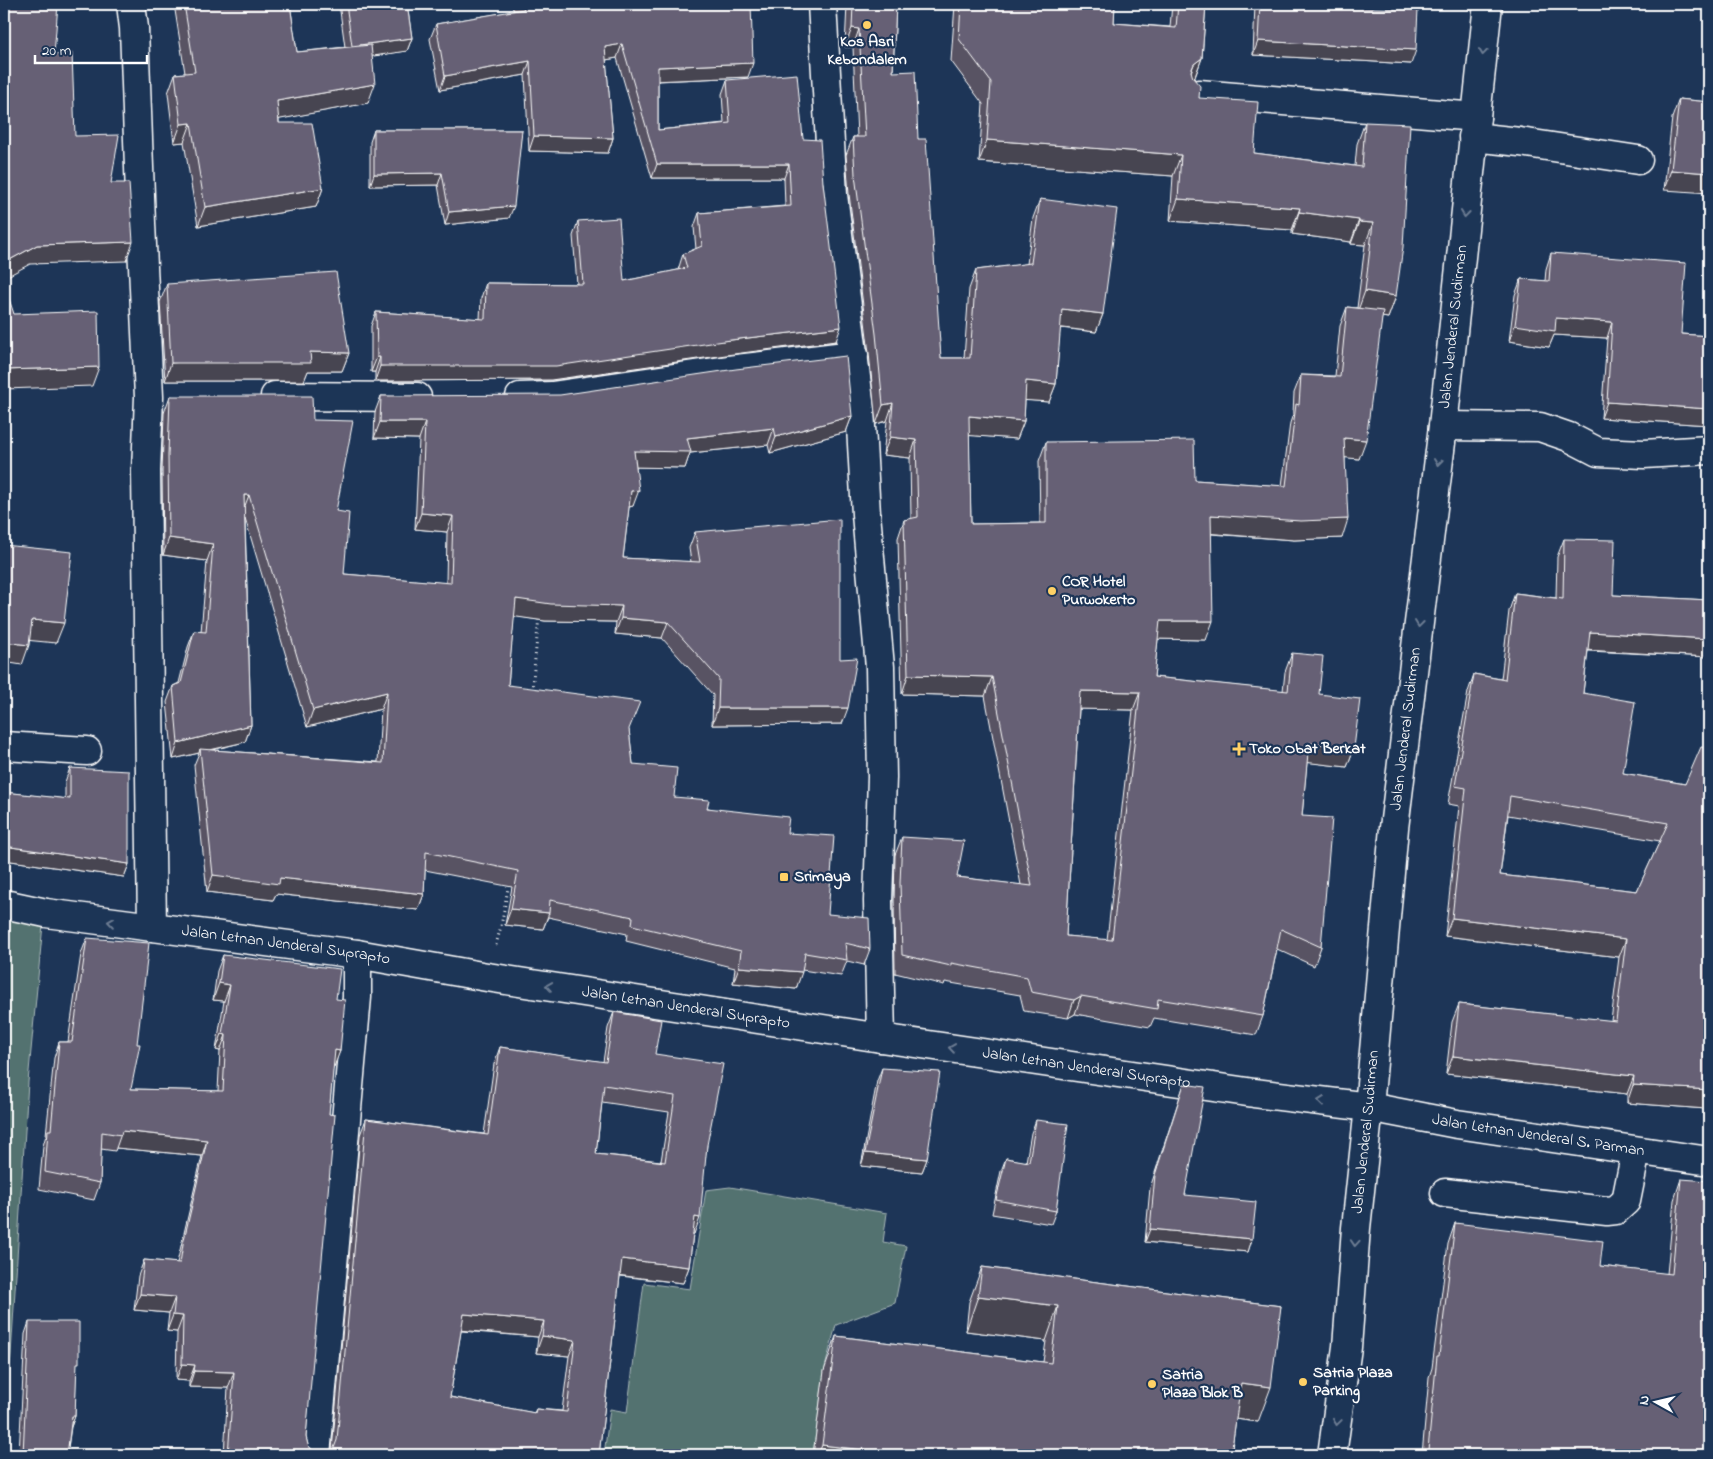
<svg xmlns="http://www.w3.org/2000/svg" width="1713" height="1459" font-family="'Indie Flower',sans-serif">
<style>
.green{fill:#537270;stroke:#a9b8b8}
.lines{fill:none;stroke-linecap:round;stroke-linejoin:round}
.minor-casing{stroke:#fff;stroke-width:31}
.major-casing{stroke:#fff;stroke-width:31}
.path{stroke:#fff;stroke-width:3;stroke-dasharray:1 4;stroke-linecap:butt}
.minor{stroke:#1d3557;stroke-width:28}
.major{stroke:#1d3557;stroke-width:28}
.wall{fill:#585364;stroke:#fff;fill-rule:evenodd}
.shaded-wall{fill:#474451;stroke:#fff}
.building{fill:#666174;stroke:#fff;fill-rule:evenodd}
.oneway{stroke:#6c7c92}
.poi-dot{fill:#ffd166;stroke:#1d3557;stroke-width:2}
.labels{text-anchor:middle;dominant-baseline:central;stroke-width:4.5;stroke-linejoin:round;paint-order:stroke}
.poi-label{font-size:16px;font-weight:bold;fill:#fff;stroke:#1d3557;text-anchor:start}
.street-label{font-size:16px;fill:#fff;stroke:#1d3557}
</style>
<rect width="100%" height="100%" fill="#1d3557"/>
<filter id="ink" filterUnits="userSpaceOnUse"><feTurbulence type="fractalNoise" baseFrequency=".02" numOctaves="2"/><feDisplacementMap in="SourceGraphic" scale="10" xChannelSelector="R" yChannelSelector="G"/><feConvolveMatrix kernelMatrix="1 2 1 2 8 2 1 2 1" color-interpolation-filters="sRGB"/></filter>
<g filter="url(#ink)">
<!-- green -->
<g class="green">
<path d="M4,905l40,9 -16,168 -17,273 -7,79z"/>
<path d="M730,1187l157,26 -4,29 23,4 -11,57 -59,22 -12,46 -11,84h-209l6,-46 17,3 17,-129 46,6 16,-99z"/>
</g>
<g class="lines">
<!-- minor casing -->
<g class="minor-casing">
<g id="minor">
<path d="M131,4l3,24 7,195 8,174 -3,74 6,456"/>
<path d="M822,4l11,191 27,214 6,105 14,153 2,110 -4,124 3,137"/>
<path d="M1199,94l277,23"/>
<path d="M1473,137l47,5 118,18"/>
<path d="M275,396l142,1"/>
<path d="M520,397l32,-1 176,-26 126,-15"/>
<path d="M1443,426l97,1 29,10 29,15 46,2 65,-4"/>
<path d="M4,746l83,5"/>
<path id="s1" d="M4,904l42,9 311,41 130,23 394,61 373,55 115,14 88,17 252,37"/>
<path d="M1445,1193l162,18 9,-1 10,-9 10,-50"/>
<path d="M316,1455l41,-458v-43"/>
</g>
</g>
<!-- major casing -->
<g class="major-casing">
<g id="major">
<path id="s2" d="M1332,1455l15,-108 9,-119 13,-121 25,-279 49,-402 45,-422"/>
</g>
</g>
<!-- path -->
<g class="path">
<path d="M532,690l7,-73"/>
<path d="M496,945l5,-19 8,-43"/>
</g>
<!-- minor -->
<use href="#minor" class="minor"/>
<!-- major -->
<use href="#major" class="major"/>
</g>
<!-- wall -->
<g class="wall">
<path d="M174,4h116l7,48 48,-5 -6,-43h68l5,34 -5,13 -35,5 -4,47 -89,16v4l44,65 -7,19 -118,19 -14,-84 -10,1 -6,-50 7,-19 10,-1z"/>
<path d="M511,4h137v4l100,69 -90,4v49l66,-7 -2,-29 5,-14 76,59 20,44 13,158 -110,14 -175,25 -176,1v-9h-4v-46l5,-14 104,7 1,-21 5,-15 91,1 -4,-48 5,-15 46,60 54,-11 5,-16 13,-5 -2,-22 5,-14 86,-7 -1,-28h-132l-35,-120 -11,2 7,78 -5,15 -79,-2 -4,-76 -85,15 -10,-51 6,-15 78,-13z"/>
<path d="M847,4h49l-3,68 25,67 23,219h23l5,-69 7,-19 51,-6 6,-46 7,-19 63,115 -7,18 -36,-4 -4,56 -7,18 -24,-2 -1,21 -7,18 -48,-4 2,89 69,-1 -1,-62 7,-19 149,38 87,6 8,-63 3,-9 1,-21 7,-18 34,1 5,-50 7,-19 10,1 8,-63 -14,-1v-2l-59,-8v-4l-122,-9 3,-45 -194,-14 4,-58 -32,-43 4,-57h160l-1,19 56,4 2,-23h34l-4,54 -8,22 5,18 55,55 101,13 2,-22 8,-22 31,174 -8,22 -6,-1 -23,142 -14,-2 -3,81 -48,2 -83,-6 -5,106 -48,-1 -4,38 129,14 2,-19 7,-19 62,95 -7,19 -40,-5 -5,54 19,131 -7,19 -37,-17 -14,67 -7,19 -102,-17 -4,9 -75,-13 -7,4 -44,-7 -4,-16 -75,-13 -1,3 -49,-12 -1,-72 1,-46 7,-18 55,40 64,8 -36,-189 -83,-2 -4,-156 6,-18 7,-1 -1,-61 -27,-3 4,-34 -11,3 -7,-71 -20,-159 -3,-39 7,-18h4l-4,-90h-8zM1079,709l54,1 -26,230 -41,-4z"/>
<path d="M1255,4h74l-1,3 83,57 -158,-9z"/>
<path d="M1679,99l30,3 -45,88 8,-72z"/>
<path d="M374,130h148l-13,88 -64,7 -7,-40 -68,1v-44z"/>
<path d="M1551,253l130,81 28,2v89l-108,-7 6,-80 -53,-3 -5,12 -40,-6 6,-46 6,-16 24,2 1,-12z"/>
<path d="M167,284l182,69 -7,18h-34l-4,10h-139l-5,-79z"/>
<path d="M170,396l143,24 23,91 8,63 102,9 1,-51 -32,-3 4,-90 -45,-1 1,-26 6,-16 471,20 -6,16 -76,21 -2,-8 -78,8 -5,15 -49,-1 -3,39 -4,1 -6,51 68,4 -2,-14 6,-16 145,127 2,65 -130,1 1,-30 -51,-57 -47,-4 1,-12 -71,-1 -31,-5 -6,69 121,45 4,34 41,33 113,36 41,81 42,35 -6,16 -17,-4 -6,15 -39,-6 -6,19 -63,-6 2,-15 -109,-27 1,-7 -79,-17 -5,12 -38,-4 7,-38 -87,-17 -1,24 -6,16 -142,-16 -3,6 -66,-8 -13,-127 5,-12 -26,6 -6,-57 6,-16 6,-3 9,-36 6,-16 7,1 6,-71 -44,-6 -1,-84 2,-58zM245,518l62,209 74,-18 -3,53 -166,-12 33,-8 6,-17z"/>
<path d="M1564,539l49,56 96,5v57l-121,-6 -5,42 40,80 62,11 24,-36v366h-3v-5l-79,-6v-9l-181,-20 6,-52 7,-18 152,17 8,-64 -174,-21 14,-130 -11,-2 20,-112 6,-18 27,5 8,-68 6,-18 41,5 1,-41zM1508,815l152,26 -23,50 -137,-16z"/>
<path d="M70,768l59,96 -5,13 -120,-17v-68l61,7v-17z"/>
<path d="M87,938l44,151 87,2 2,-40 -4,-1 8,-49 -11,-1 4,-29 6,-16 113,44 4,52 -7,16 -4,47 -23,323 2,8 5,6 8,3 7,-1 4,-3 28,-315 6,-16 118,15 10,-70 6,-17 103,15 5,-34 6,-16 41,42 52,91 -13,89h-1l-4,33 -6,16 -63,-7 -21,179h-375l4,-67 -39,-1v-6l-13,-1 1,-48 -10,-1 2,-18 -35,-3 4,-34 6,-16 33,3 25,-107 -86,-8 -1,3 -14,-2 -1,34 -6,17 -55,-11 4,-43 3,-11 8,-77 5,-16h9l13,-88zM602,1102l67,10 -8,49 -65,-7zM461,1331l77,6 -2,16 33,3 -7,55 -26,-2 -2,4 -84,-16z"/>
<path d="M882,1068l45,91 -5,13 -61,-6 16,-85z"/>
<path d="M1184,1084l1,111 67,44 -4,13 -103,-10 5,-54z"/>
<path d="M1036,1120l20,91 -5,13 -59,-10 9,-43 5,-13 20,4 5,-29z"/>
<path d="M1681,1179l28,276h-287l7,-78 3,-9 16,-124 7,-21 145,43 67,8 7,-74z"/>
<path d="M982,1267l299,39 -23,116 -22,-3 -5,36h-418l11,-84 12,-35 207,26 3,-21 -80,-10 3,-29z"/>
<path d="M29,1322l47,49 -1,45 -4,11 -4,28h-48l6,-121z"/>
</g>
<!-- shaded-wall -->
<g class="shaded-wall">
<path d="M852,28l7,1 -6,18h-8z"/>
<path d="M412,38l-5,13 -60,9 5,-14z"/>
<path d="M1258,41l158,9 -5,14 -158,-9z"/>
<path d="M622,44l-5,14 -17,3 5,-14z"/>
<path d="M1202,58l-8,21 -8,7 8,-22z"/>
<path d="M530,61l-5,14 -85,15 5,-14z"/>
<path d="M753,63l-5,14 -95,4 5,-14z"/>
<path d="M375,84l-7,19 -98,18 7,-20z"/>
<path d="M191,123l-7,19 -10,1 7,-19z"/>
<path d="M534,136l79,2 -5,15 -79,-2z"/>
<path d="M987,140l194,15 -8,21 -194,-14z"/>
<path d="M657,164h132l-5,14h-132z"/>
<path d="M1671,170l38,3v20l-45,-3z"/>
<path d="M442,173l-4,12 -68,1 4,-12z"/>
<path d="M323,188l-7,19 -118,19 7,-19z"/>
<path d="M1178,199l122,9 -8,22 -122,-9z"/>
<path d="M514,206l-5,12 -64,7 4,-13z"/>
<path d="M1299,212l60,8 -8,22 -59,-8z"/>
<path d="M1359,222l14,1 -8,22 -14,-1z"/>
<path d="M133,242l-7,19 -96,3 -26,14v-15l33,-18z"/>
<path d="M1365,291l31,5 -8,22 -31,-5z"/>
<path d="M1062,309l41,5 -7,18 -41,-5z"/>
<path d="M1556,318l56,4 -5,16 -53,-3 -5,12 -40,-6 6,-16z"/>
<path d="M841,327l-5,14 -110,14 -175,25 -176,1 5,-15 351,-26z"/>
<path d="M310,352l39,1 -7,18h-34l-4,10h-139l6,-18z"/>
<path d="M377,357h3l-5,15h-4z"/>
<path d="M99,367l-7,19 -88,3v-19z"/>
<path d="M1026,381l30,3 -7,18 -30,-2z"/>
<path d="M1607,402l102,7v16l-108,-7z"/>
<path d="M893,403l-6,18 -11,3 7,-19z"/>
<path d="M852,416l-6,16 -76,21 6,-16z"/>
<path d="M969,416l55,5 -7,18 -55,-4z"/>
<path d="M380,422h45l-6,17 -45,-1z"/>
<path d="M774,428l-6,17 -78,8 -5,15 -57,-1 6,-16 53,-13z"/>
<path d="M890,437l26,3 -6,18 -27,-3z"/>
<path d="M1344,438l22,2 -7,19 -21,-2z"/>
<path d="M639,490l-6,16 -8,2 6,-17z"/>
<path d="M244,495h5l-6,16z"/>
<path d="M421,513l32,3 -6,16 -32,-3z"/>
<path d="M1211,515l137,4 -6,19 -48,2 -90,-7z"/>
<path d="M169,538l44,6 -6,17 -44,-6z"/>
<path d="M516,599l106,7 -6,16 -71,-1 -35,-5z"/>
<path d="M621,618l47,4 -6,16 -47,-4z"/>
<path d="M32,620l32,3 -8,20 -31,-3z"/>
<path d="M1160,621h53l-7,19 -53,-1z"/>
<path d="M1590,632l119,7v18l-125,-7z"/>
<path d="M4,642l25,3 -7,20 -18,-3z"/>
<path d="M908,675l84,2 -7,19 -83,-2z"/>
<path d="M1080,691l60,1 -7,18 -59,-1z"/>
<path d="M387,692l-6,17 -74,18 6,-17z"/>
<path d="M718,708h130l-6,16 -130,1z"/>
<path d="M251,725l-6,17 -44,10 -1,-3 -1,4 -26,6 5,-16z"/>
<path d="M1309,743l45,5 -7,19 -44,-5z"/>
<path d="M4,846l125,18 -5,13 -120,-17z"/>
<path d="M213,875l67,3 144,16 -6,16 -142,-16 -3,6 -66,-8z"/>
<path d="M511,909l38,4 -6,16 -38,-4z"/>
<path d="M1452,918l174,21 -7,18 -174,-21z"/>
<path d="M739,967l63,5 -6,17 -63,-6z"/>
<path d="M219,983l11,2 -6,16 -11,-1z"/>
<path d="M1081,996l-6,18 -7,4 6,-18z"/>
<path d="M222,1034l4,1 -6,16 -4,-1z"/>
<path d="M335,1050l5,1 -6,16 -5,-1z"/>
<path d="M1453,1056l181,20 -7,18 -181,-20z"/>
<path d="M1633,1085l76,5v11l-3,8 -79,-6z"/>
<path d="M1709,1104v10h-3z"/>
<path d="M122,1131l85,9 -5,16 -86,-8z"/>
<path d="M865,1153l62,6 -5,13 -61,-6z"/>
<path d="M695,1217l5,1 -6,16h-5z"/>
<path d="M1150,1229l102,10 -4,13 -103,-10z"/>
<path d="M622,1259l67,8 -6,16 -67,-8z"/>
<path d="M140,1294l35,3 -6,16 -35,-3z"/>
<path d="M978,1296l80,10 -12,35 -80,-10z"/>
<path d="M464,1314l80,7 -6,16 -80,-7z"/>
<path d="M173,1315l10,1 -6,16 -10,-1z"/>
<path d="M542,1336l33,4 -6,16 -33,-3z"/>
<path d="M182,1364l13,1 -6,16 -13,-1z"/>
<path d="M194,1371l40,1 -6,16 -39,-1z"/>
<path d="M1241,1383l30,4 -13,35 -30,-4z"/>
<path d="M72,1416h3l-5,13z"/>
<path d="M822,1445l82,10h-86z"/>
<path d="M1428,1450l9,1 -2,4h-8z"/>
</g>
<!-- building -->
<g class="building">
<path d="M4,4h54l-4,51 18,-2 3,83 44,-1 -8,48h18l4,59 -96,3 -33,18z"/>
<path d="M184,4h106l7,48 74,-7 4,39 -98,17 2,22h33l11,65 -118,19 -14,-84 -10,1 -6,-50 20,-2z"/>
<path d="M346,4h61l5,34 -60,8z"/>
<path d="M522,4h126v4l85,-4h18l2,59 -95,4v63l72,-7 -3,-43 70,-6 6,65 17,1 3,43 18,144 -110,13 -175,26h-176v-9h-3l-1,-45 109,7 1,-36 97,1 -5,-63 41,-3 5,63 63,-13 -4,-14 19,-8 -3,-33 92,-7 -2,-42h-132l-35,-120 -17,3 8,91 -79,-2 -4,-75 -85,15 -9,-52 88,-15z"/>
<path d="M853,4h43l-3,68 22,-1 3,68h8l15,219h29l6,-88 55,-7 9,-64 77,10 -14,105 -41,-5 -6,75 -30,-3 -2,40 -55,-5 2,108 75,-1v-81l148,-2 1,40 91,6 10,-82 3,1 2,-30 39,2 7,-70 36,4 -17,129 -22,-2 4,81 -47,2 -90,-6 2,106h-53l-6,56 134,14 4,-38 31,3 -4,38 41,5 -6,49 -45,-5 -7,73 30,2 -11,129 -40,-18 -18,87 -105,-17 -1,10 -76,-13 -7,4 -43,-8 -4,-15 -76,-14v3l-49,-11 -2,-72 2,-46 62,4 -7,36 75,9 -40,-209 -84,-2 -4,-155 14,-3 -2,-77 -26,-3 3,-34 -10,2 -7,-71 -21,-159 -2,-38h12l-6,-108 -7,-1zM1080,691l60,1 -28,248 -46,-4z"/>
<path d="M961,4h154l-1,19 62,5 2,-24h28l-4,54 -8,6 -3,7 2,7 7,8 -1,12 59,4 -4,51 108,14 3,-45 45,2 -7,123 -7,49 -31,-5 8,-68 -14,-1v-2l-60,-8 1,-4 -122,-9 3,-44 -194,-15 4,-58 -32,-43z"/>
<path d="M1260,4h69l-1,3 90,2 -2,41 -158,-9z"/>
<path d="M1679,99l30,3v71l-38,-3z"/>
<path d="M374,130h148l-8,76 -65,6 -7,-39 -68,1z"/>
<path d="M1551,253l135,10 -5,71 28,2v73l-102,-7 5,-80 -56,-4 -1,13 -40,-6 6,-46 28,2z"/>
<path d="M336,272l13,81 -39,-1 1,11h-140l-4,-79z"/>
<path d="M4,284l10,30 84,-3 1,56 -95,3z"/>
<path d="M846,356l6,60 -76,21 -2,-9 -87,10 4,14 -57,-1 5,39 -8,1 -8,67 77,4 -5,-30 145,-13v140l17,-1 -9,50h-130l1,-29 -51,-57 -47,-4 1,-12 -71,-2 -35,-5 -8,86 132,17 -11,27 4,35 44,4 -3,29 35,3 -2,8 82,9 -2,16 47,3 -6,78 41,4 1,31 -25,-6 2,17 -42,-7 -3,19 -63,-5 2,-16 -109,-26 1,-8 -83,-17 -1,13 -38,-4 7,-38 -92,-19 -2,42 -144,-16 -1,6 -66,-9 -13,-126 183,14 4,-71 -74,18 -64,-215h-5l7,230 -73,18 -5,-57 8,-3 13,-52 12,1 7,-88 -44,-6 -1,-83 2,-59h142l1,24 40,1 -17,90 13,2 -5,61 107,9 2,-67 -32,-3 4,-91h-45l1,-26 179,-1 176,-26z"/>
<path d="M1564,539l51,1 -2,55 96,5v39l-119,-7 -7,61 52,9 -12,71 62,11 16,-37 8,1v342l-76,-5 1,-9 -181,-20 6,-52 157,17 10,-82 -174,-21 14,-130 -11,-2 19,-112 31,6 10,-87 48,6zM1510,796l158,27 -31,68 -137,-16z"/>
<path d="M4,545l68,7 -8,71 -32,-3 -3,25 -25,-3z"/>
<path d="M70,768l59,3v93l-125,-18v-54l66,7z"/>
<path d="M87,938l62,5 -12,101h3l-9,45 92,2 3,-56 -4,-1 8,-49 -11,-2 4,-28 117,14 -4,30 9,1 -5,51 -5,-1 -6,64 6,1 -29,322 2,8 5,6 8,3 7,-1 6,-5 3,-8 29,-321 122,16 12,-88 106,15 8,-50 47,8 -6,34 68,10 -16,81 -7,73 -5,-1 -6,50 -67,-8 -23,196h-371l6,-83 -40,-1 1,-6 -13,-1 1,-48 -10,-1 2,-18 -35,-3 4,-34 36,3 3,-19 24,-104 -85,-9 -1,4 -19,-3 -2,51 -55,-11 3,-42h3l8,-88h13zM604,1085l71,11 -10,66 -69,-8zM464,1314l80,7 -2,15 33,4 -8,72 -31,-3 -1,4 -85,-16z"/>
<path d="M882,1068l58,4 -13,87 -62,-6z"/>
<path d="M1184,1084l21,3 -20,108 71,7 -4,37 -102,-10 5,-54z"/>
<path d="M1036,1120l32,4 -12,87 -60,-11 10,-42 23,4z"/>
<path d="M1681,1179l28,2v274h-273l1,-4 -9,-1 9,-94h2l16,-133 148,18 -3,25 72,8z"/>
<path d="M982,1267l299,39 -10,81 -30,-4 -10,72h-327l-82,-10 14,-109 215,27 7,-57 -80,-10z"/>
<path d="M29,1322h50v41h-2l-2,53h-3l-5,39h-44z"/>
</g>
<!-- one-way arrows -->
<defs><path id="oneway-chevron" d="M-2-3.5L2.5 0L-2 3.5" fill="none" stroke-width="1.6" stroke-linecap="round" stroke-linejoin="round" transform="scale(1.25)"/></defs>
<g class="oneway">
<use href="#oneway-chevron" transform="translate(1483 52) rotate(96)"/>
<use href="#oneway-chevron" transform="translate(1465 214) rotate(96)"/>
<use href="#oneway-chevron" transform="translate(1438 462) rotate(97)"/>
<use href="#oneway-chevron" transform="translate(1419 624) rotate(97)"/>
<use href="#oneway-chevron" transform="translate(111 922) rotate(-172)"/>
<use href="#oneway-chevron" transform="translate(549 986) rotate(-171)"/>
<use href="#oneway-chevron" transform="translate(952 1048) rotate(-172)"/>
<use href="#oneway-chevron" transform="translate(1321 1101) rotate(-173)"/>
<use href="#oneway-chevron" transform="translate(1355 1243) rotate(94)"/>
<use href="#oneway-chevron" transform="translate(1337 1422) rotate(98)"/>
</g>
</g>
<!-- markers -->
<g class="poi-dot">
<circle cx="867" cy="25" r="5"/>
<circle cx="1052" cy="591" r="5"/>
<path d="M1236.5 741.5h5v5h5v5h-5v5h-5v-5h-5v-5h5z"/>
<rect x="779" y="872" width="10" height="10" rx="2.5"/>
<circle cx="1303" cy="1382" r="5"/>
<circle cx="1152" cy="1384" r="5"/>
</g>
<g class="labels">
<!-- poi labels -->
<g class="poi-label">
<text x="867" y="42" text-anchor="middle">Kos Asri<tspan x="867" dy="18">Kebondalem</tspan></text>
<text x="1062" y="582">COR Hotel<tspan x="1062" dy="18">Purwokerto</tspan></text>
<text x="1249" y="749">Toko Obat Berkat</text>
<text x="794" y="877">Srimaya</text>
<text x="1313" y="1373">Satria Plaza<tspan x="1313" dy="18">Parking</tspan></text>
<text x="1162" y="1375">Satria<tspan x="1162" dy="18">Plaza Blok B</tspan></text>
</g>
<!-- street labels -->
<g class="street-label">
<text stroke="none"><textPath href="#s2" startOffset="1135">Jalan Jenderal Sudirman</textPath></text>
<text stroke="none"><textPath href="#s2" startOffset="730">Jalan Jenderal Sudirman</textPath></text>
<text stroke="none"><textPath href="#s1" startOffset="285">Jalan Letnan Jenderal Suprapto</textPath></text>
<text stroke="none"><textPath href="#s1" startOffset="690">Jalan Letnan Jenderal Suprapto</textPath></text>
<text stroke="none"><textPath href="#s1" startOffset="1095">Jalan Letnan Jenderal Suprapto</textPath></text>
<text stroke="none"><textPath href="#s2" startOffset="325">Jalan Jenderal Sudirman</textPath></text>
<text stroke="none"><textPath href="#s1" startOffset="1552">Jalan Letnan Jenderal S. Parman</textPath></text>
</g>
</g>
<!-- margin -->
<rect width="1713" height="1459" fill="none" stroke="#1d3557" stroke-width="20"/>
<rect x="10" y="10" width="1693" height="1439" fill="none" stroke="#fff" stroke-width="2" filter="url(#ink)"/>
<!-- north arrow -->
<g transform="translate(1656 1402) rotate(278)" stroke="#1d3557" stroke-width="4" paint-order="stroke">
<path d="M0-4L9 19L0 12L-9 19Z" fill="#ffffff"/>
<text y="-8" font-size="14" font-weight="bold" text-anchor="middle" fill="#ffffff">N</text>
</g>
<!-- scale -->
<path d="M35 55v8h112v-8" fill="none" stroke="#ffffff" stroke-width="2.5"/>
<text x="42" y="55" font-size="15" fill="#ffffff" stroke="#1d3557" stroke-width="4" paint-order="stroke">20 m</text>
</svg>
